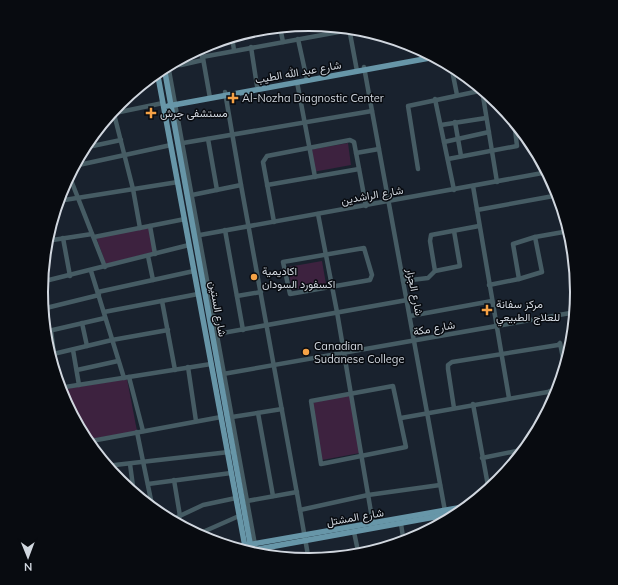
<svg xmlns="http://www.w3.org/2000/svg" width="618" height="585" font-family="Mulish,Vazirmatn,sans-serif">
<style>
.green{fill:#3d223f}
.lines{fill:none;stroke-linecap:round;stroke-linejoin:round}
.minor{stroke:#465c64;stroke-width:4.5}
.major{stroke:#6796a8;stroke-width:5.5}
.poi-dot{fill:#f5a246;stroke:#080b10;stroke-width:1.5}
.labels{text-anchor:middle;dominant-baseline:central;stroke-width:3;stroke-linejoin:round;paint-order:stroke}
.street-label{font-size:11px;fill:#d1d7df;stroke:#080b10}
.poi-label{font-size:11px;fill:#d1d7df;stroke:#080b10;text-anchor:start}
.rim{fill:none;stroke:#d1d7df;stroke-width:2}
</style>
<rect width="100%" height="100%" fill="#19222e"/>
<!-- green -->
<g class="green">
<path d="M348,143l3,22 -38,7 -4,-22z"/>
<path d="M149,228l4,24 -47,12 -10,-27z"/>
<path d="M322,261l4,23 -34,6 -4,-23z"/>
<path d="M127,379l10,52 -52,9 -26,-50z"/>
<path d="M350,395l10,58 -38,7 -11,-57z"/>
</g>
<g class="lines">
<!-- minor -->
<g class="minor">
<path d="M280,27l3,15"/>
<path d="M349,28l8,43"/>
<path d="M232,37l2,13"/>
<path d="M298,39l9,41"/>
<path d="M201,47l9,51"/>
<path d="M251,47l6,39"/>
<path d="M423,50v6"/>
<path d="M202,57l153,-28"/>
<path d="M168,65l89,491"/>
<path d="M168,65h13l22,-5"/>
<path d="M451,65l6,30"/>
<path d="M364,67l83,455"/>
<path d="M297,82l18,95"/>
<path d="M482,90l15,92"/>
<path d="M435,99l19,91"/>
<path d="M113,110l20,79 7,39"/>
<path d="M110,114l53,-11"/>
<path d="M455,122l6,34"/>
<path d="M441,125l45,-7"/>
<path d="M208,139l9,51"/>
<path d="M444,142l45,-10"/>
<path d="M183,143l189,-32"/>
<path d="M83,148l38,-8"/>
<path d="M356,153l23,-4"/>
<path d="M448,159l69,-13 -3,-25"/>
<path d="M74,166l97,-21"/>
<path d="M418,169l-10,-63 76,-16"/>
<path d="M69,175l36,92"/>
<path d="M241,185l59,325 68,-15 72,-10"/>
<path d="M267,185l92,-16"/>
<path d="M473,186l36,212"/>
<path d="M192,195l49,-10 -16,-93"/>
<path d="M58,201l120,-19"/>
<path d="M477,210l82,-15"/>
<path d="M318,214l19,98 36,212"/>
<path d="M274,222l-11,-60 4,-6 83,-16 4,2 12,64"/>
<path d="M568,225l7,44"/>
<path d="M150,226l5,28"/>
<path d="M225,230l18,100"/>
<path d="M200,235l348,-63"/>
<path d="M94,237l91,-18"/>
<path d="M63,238l7,38"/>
<path d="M46,241l46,-7"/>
<path d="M364,248l8,27 -2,5 -80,14 -7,-32z"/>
<path d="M148,256l5,24"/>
<path d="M91,271l33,107"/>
<path d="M435,271l-5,-30 1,-6 48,-9"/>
<path d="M519,279l-6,-35 22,-7 34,-6"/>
<path d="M403,281l25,-3 7,-7 25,-5 -6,-35"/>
<path d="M41,282l148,-37"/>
<path d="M489,285l30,-6 23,-7 -7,-35"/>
<path d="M98,292l96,-21"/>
<path d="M237,296l24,-4"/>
<path d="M162,301l13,69"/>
<path d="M42,309l57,-14"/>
<path d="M104,312l94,-18"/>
<path d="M410,316l82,-15"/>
<path d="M82,323l5,23"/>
<path d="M51,330l3,24"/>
<path d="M44,332l61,-14"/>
<path d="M217,334l190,-34"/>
<path d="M73,350l6,35"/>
<path d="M49,355l63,-15 56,-10"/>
<path d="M188,367l8,54"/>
<path d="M77,370l41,-9"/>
<path d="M223,374l353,-62"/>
<path d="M129,377l14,54"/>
<path d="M393,386l13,61 -85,17 -10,-63z"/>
<path d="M59,388l152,-24"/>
<path d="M550,391l2,13"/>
<path d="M473,404l16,87"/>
<path d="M454,408l-6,-39v-4l4,-3 106,-17 2,-2 5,25"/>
<path d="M258,413l15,83"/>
<path d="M232,417l50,-8"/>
<path d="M401,418l158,-28"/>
<path d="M137,432l16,78"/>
<path d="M94,440l2,14"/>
<path d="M86,442l135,-25"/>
<path d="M482,458l44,-9"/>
<path d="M130,464l4,30"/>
<path d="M106,466l123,-14"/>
<path d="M174,480l6,36"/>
<path d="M148,484l83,-11"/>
<path d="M247,501l50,-9"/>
<path d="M300,510l9,51"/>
<path d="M169,521l34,-16 33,-7"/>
<path d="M401,524l3,19"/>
<path d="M354,532l5,24"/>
<path d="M196,535l43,-19"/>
<path d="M235,549l9,-4"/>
</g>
<!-- major -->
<g class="major">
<path d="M164,67l88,487"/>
<path d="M157,71l89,481"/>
<path d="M168,106l267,-49"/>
<path d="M247,545l222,-39"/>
<path d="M248,551l214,-39"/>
</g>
</g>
<!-- markers -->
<g class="poi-dot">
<path d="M231 92h4v4h4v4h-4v4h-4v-4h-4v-4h4z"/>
<path d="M149 107h4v4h4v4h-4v4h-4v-4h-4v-4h4z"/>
<circle cx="254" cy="277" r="4"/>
<path d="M485 304h4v4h4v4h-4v4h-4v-4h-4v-4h4z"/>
<circle cx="306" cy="352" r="4"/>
</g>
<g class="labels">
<!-- street labels -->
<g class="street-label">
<text transform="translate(298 72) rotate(-10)">شارع عبد الله الطيب</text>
<text transform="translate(372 195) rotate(-10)">شارع الراشدين</text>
<text transform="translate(415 292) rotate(79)">شارع الجزار</text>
<text transform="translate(218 309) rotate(80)">شارع الستين</text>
<text transform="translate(434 328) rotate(-10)">شارع مكة</text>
<text transform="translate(355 517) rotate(-10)">شارع المشتل</text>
</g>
<!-- poi labels -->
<g class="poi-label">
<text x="242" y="98">Al-Nozha Diagnostic Center</text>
<text x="160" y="113">مستشفى جرش</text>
<text x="262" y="271">اكاديمية<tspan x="262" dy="13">اكسفورد السودان</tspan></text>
<text x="496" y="304">مركز سفانة<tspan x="496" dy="13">للعلاج الطبيعي</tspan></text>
<text x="314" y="346">Canadian<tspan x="314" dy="13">Sudanese College</tspan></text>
</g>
</g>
<!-- crop -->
<path d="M0 0H618V585H0ZM48 292a261 261 0 1 1 522 0a261 261 0 1 1-522 0Z" fill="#080b10" fill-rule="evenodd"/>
<path class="rim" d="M48 292a261 261 0 1 1 522 0a261 261 0 1 1-522 0Z"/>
<!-- north arrow -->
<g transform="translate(28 557) rotate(179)" stroke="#080b10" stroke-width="3" paint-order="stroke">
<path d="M0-3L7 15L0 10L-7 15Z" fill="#d1d7df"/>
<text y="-6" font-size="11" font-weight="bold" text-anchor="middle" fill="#d1d7df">N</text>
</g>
</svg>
